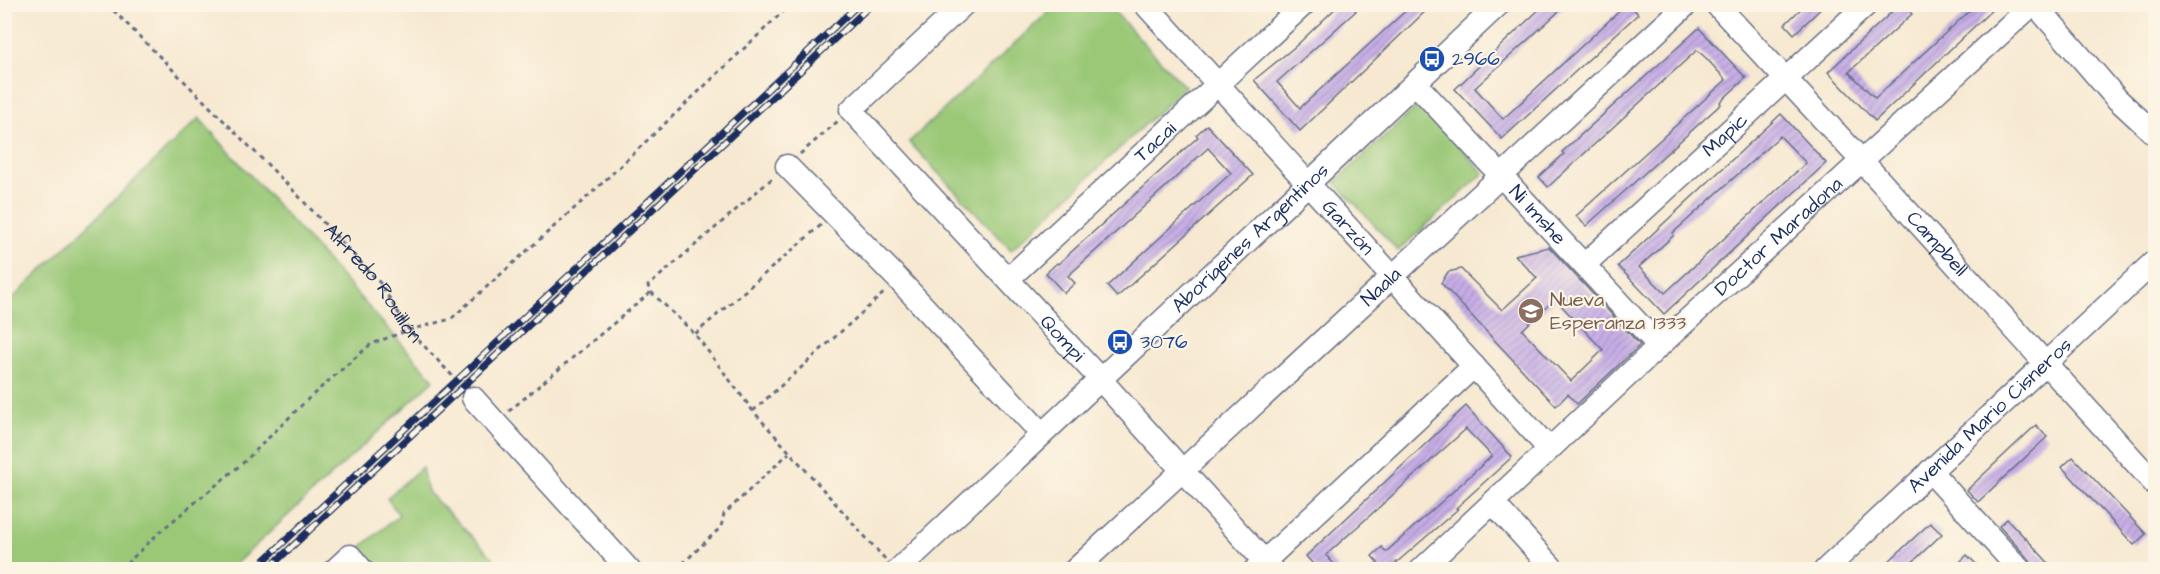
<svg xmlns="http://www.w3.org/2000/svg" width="2160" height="574" font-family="'Architects Daughter',sans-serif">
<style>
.green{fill:#9ac877;stroke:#5a7c6a;stroke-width:1.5}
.building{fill:url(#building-hatch);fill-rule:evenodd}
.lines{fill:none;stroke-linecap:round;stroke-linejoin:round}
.minor-casing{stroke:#687086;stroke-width:25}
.path{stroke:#687086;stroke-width:3;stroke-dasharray:4.5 4.5;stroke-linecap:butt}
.minor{stroke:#fff;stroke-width:22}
.rail-casing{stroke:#1b2f5e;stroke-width:7}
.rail{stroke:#fcf5e5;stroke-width:4.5;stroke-dasharray:14;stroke-linecap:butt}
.labels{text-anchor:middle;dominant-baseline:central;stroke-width:4.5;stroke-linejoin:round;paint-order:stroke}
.transit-label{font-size:20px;fill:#164399;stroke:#fcf5e5;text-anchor:start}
.street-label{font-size:20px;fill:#1b2f5e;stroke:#fcf5e5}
.education-label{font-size:20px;fill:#785e54;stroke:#fcf5e5;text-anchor:start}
</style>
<defs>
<pattern id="building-hatch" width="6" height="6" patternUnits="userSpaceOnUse" patternTransform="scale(1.5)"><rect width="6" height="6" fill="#c7aee7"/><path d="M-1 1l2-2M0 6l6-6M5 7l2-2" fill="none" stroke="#a18ebe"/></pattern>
</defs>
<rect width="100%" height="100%" fill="#fcf5e5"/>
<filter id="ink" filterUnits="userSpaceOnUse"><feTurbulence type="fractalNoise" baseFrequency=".0167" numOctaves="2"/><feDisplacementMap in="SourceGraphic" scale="12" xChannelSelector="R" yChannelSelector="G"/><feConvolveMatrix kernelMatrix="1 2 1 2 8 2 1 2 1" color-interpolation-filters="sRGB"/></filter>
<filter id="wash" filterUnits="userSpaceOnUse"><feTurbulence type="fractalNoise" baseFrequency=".008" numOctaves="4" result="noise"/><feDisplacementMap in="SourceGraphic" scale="24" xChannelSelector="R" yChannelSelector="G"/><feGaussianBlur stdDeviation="1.35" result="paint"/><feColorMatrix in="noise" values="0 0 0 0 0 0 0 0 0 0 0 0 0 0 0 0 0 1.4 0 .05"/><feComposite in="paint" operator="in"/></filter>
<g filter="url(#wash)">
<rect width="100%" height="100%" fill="#f7e9d1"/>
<!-- green -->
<g class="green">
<path d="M1056,5h52l77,82 -174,163 -102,-108z"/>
<path d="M1420,104l64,69 -86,78 -63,-69z"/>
<path d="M199,118l235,262 -204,189h-225v-263z"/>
<path d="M422,467l3,16 4,10 75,76h-136l-14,-16 45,-38 -12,-17z"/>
</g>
<g id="blocks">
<!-- building -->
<g class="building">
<path d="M1340,4h10l6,7 -79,71 23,26 113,-104h20l-133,127 -46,-51 43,-35z"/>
<path d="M1545,4h22l-92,84 28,31 124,-115h2l9,10 -136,125 -47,-50z"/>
<path d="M1806,4h20l-32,30 -9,-10z"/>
<path d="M1900,4h3l9,10 -63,58 26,26 102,-94h21l-123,117 -47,-49z"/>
<path d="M1699,28l47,50 -26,24 1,2 -135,122 -10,-10 150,-136 -20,-22 -9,-8 -149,137 -9,-10 25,-23 -2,-2z"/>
<path d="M1781,114l45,49 -162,151 -46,-48zM1780,136l26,27 -141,130 -26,-26 35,-32 -1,-2z"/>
<path d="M1207,125l46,50 -136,122 -10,-11 124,-113 -23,-25 -140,128 7,7 -11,10 -18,-20 11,-10 1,1 140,-127 -2,-2z"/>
<path d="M1549,247l91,98 -63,59 -9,-10 -12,12 -115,-123 7,-11 13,-3 41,41 35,-32 -22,-23zM1555,299l48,51 -32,31 -49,-51z"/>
<path d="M1466,406l46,51 -56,51 2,1 -62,54 6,7h-31l7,-7 -6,-7 10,-9 4,5 106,-96 -26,-27 -140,126 13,15h-21l-12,-14z"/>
<path d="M2036,425l11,12 -69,65 -11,-12z"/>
<path d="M2073,457l73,77 -12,11 -72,-78z"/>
<path d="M2007,519l26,27 22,24h-22l-3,-9 -31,-35z"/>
<path d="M1930,523l12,11 -38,36h-9l-7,-8z"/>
<path d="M1967,555l15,15h-30z"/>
</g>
</g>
</g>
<g filter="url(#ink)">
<use href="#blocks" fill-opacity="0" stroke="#687086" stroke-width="1.5"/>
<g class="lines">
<!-- minor casing -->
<g class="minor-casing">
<g id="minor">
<path id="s2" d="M964,4l-113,106 249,269 172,191"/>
<path id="s3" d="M1145,4l404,445"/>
<path id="s4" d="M1716,4l146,157 294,324"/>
<path d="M2035,4l81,94 40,37"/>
<path id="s5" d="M1415,83l244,263"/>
<path d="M787,166l111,113 144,155"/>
<path id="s6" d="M1584,265l283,-261"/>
<path id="s7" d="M1008,279l296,-275"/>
<path d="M473,398l156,172"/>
<path d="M1930,471l90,99"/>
<path d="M1493,503l61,67"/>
<path d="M335,570l15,-14 12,14"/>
<path id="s8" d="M898,570l601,-566"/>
<path id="s9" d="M1075,570l612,-566"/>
<path d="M1255,570l219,-204"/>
<path id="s10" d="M1421,570l238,-224 374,-342"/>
<path id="s11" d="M1825,570l331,-310"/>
</g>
</g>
<!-- path -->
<g class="path">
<path id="s1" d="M107,4l184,184 89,95 29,47 53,56"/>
<path d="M800,154l38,-33"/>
<path d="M651,292l44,42 58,77 132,148"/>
<path d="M695,334l126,-109"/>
<path d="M509,411l142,-119 -3,-6 127,-110"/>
<path d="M753,411l133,-120"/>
<path d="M120,570l43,-41 81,-67 65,-64 62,-54 38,-14 42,-11 146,-131 194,-184"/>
<path d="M676,570l45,-43 3,-13 65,-61"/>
</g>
<!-- minor -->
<use href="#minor" class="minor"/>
<!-- rail casing -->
<g class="rail-casing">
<g id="rail">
<path d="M254,570l605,-566"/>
<path d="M267,570l605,-566"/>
</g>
</g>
<!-- rail -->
<use href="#rail" class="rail"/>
</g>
</g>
<!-- icons -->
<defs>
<g id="bus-disc" transform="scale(1.35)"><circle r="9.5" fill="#1a4fb4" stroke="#fcf5e5"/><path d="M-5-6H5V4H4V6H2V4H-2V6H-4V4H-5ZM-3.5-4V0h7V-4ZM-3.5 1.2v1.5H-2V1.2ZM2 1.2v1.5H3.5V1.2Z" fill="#fff"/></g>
<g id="school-disc" transform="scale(1.35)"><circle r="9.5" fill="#8d6e63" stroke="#fcf5e5"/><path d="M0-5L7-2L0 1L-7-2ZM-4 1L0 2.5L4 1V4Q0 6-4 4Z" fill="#fff"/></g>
</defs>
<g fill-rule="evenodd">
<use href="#bus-disc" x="1432" y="59"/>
<use href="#school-disc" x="1531" y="311"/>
<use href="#bus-disc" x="1120" y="342"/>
</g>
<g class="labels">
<!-- transit labels -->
<g class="transit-label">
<text x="1452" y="59">2966</text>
<text x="1140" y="342">3076</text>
</g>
<!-- street labels -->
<g class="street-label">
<text stroke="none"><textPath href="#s6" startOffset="192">Mapic</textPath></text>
<text stroke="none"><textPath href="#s7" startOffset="201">Tacai</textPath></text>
<text stroke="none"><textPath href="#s5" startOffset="180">Ni Imshe</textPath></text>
<text stroke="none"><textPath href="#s3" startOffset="302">Garzón</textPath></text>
<text stroke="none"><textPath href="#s10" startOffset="489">Doctor Maradona</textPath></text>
<text stroke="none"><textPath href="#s8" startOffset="484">Aborígenes Argentinos</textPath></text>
<text stroke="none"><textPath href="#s4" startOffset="326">Campbell</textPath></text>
<text stroke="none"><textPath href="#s1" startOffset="386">Alfredo Rouillón</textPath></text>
<text stroke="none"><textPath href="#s9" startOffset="417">Naala</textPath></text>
<text stroke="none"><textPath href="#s2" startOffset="466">Qompi</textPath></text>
<text stroke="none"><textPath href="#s11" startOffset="226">Avenida Mario Cisneros</textPath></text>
</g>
<!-- education labels -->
<g class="education-label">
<text x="1550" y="300">Nueva<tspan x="1550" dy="23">Esperanza 1333</tspan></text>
</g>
</g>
<!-- margin -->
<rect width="2160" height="574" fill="none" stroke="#fcf5e5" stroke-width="24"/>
</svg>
